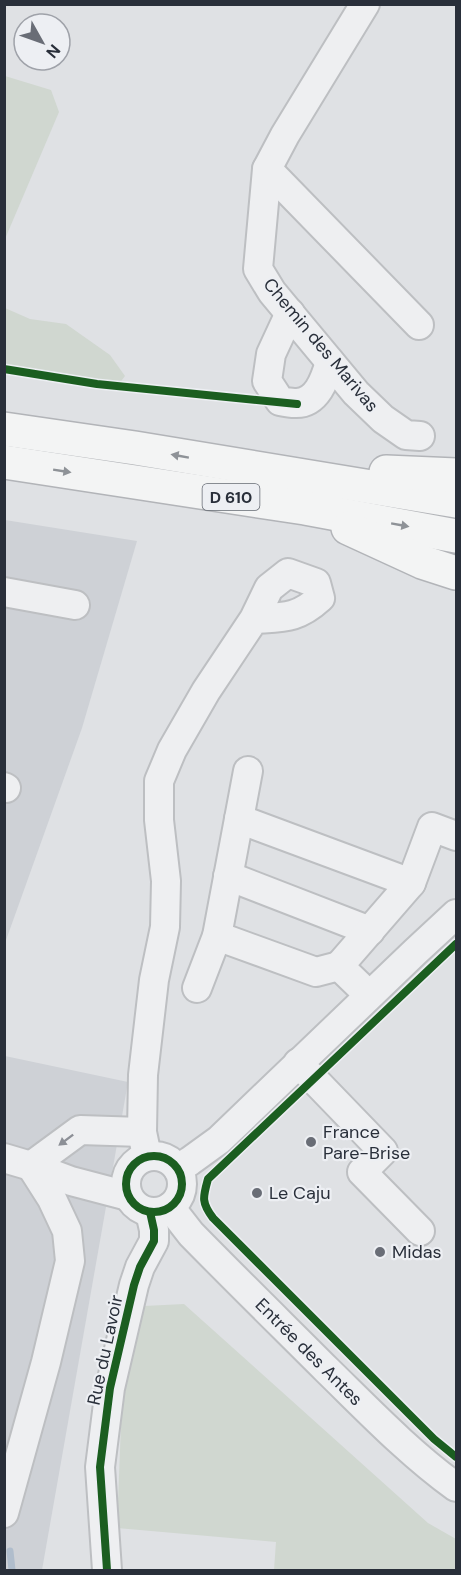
<svg xmlns="http://www.w3.org/2000/svg" width="461" height="1575" font-family="'DM Sans',sans-serif">
<style>
.built{fill:#ced1d6}
.green{fill:#d0d7d0}
.lines{fill:none;stroke-linecap:round;stroke-linejoin:round}
.stream{stroke:#b0bdcc;stroke-width:7}
.minor-casing{stroke:#bdbfc2;stroke-width:32}
.highway-casing{stroke:#b2b4b8;stroke-width:36}
.minor{stroke:#eeeff1;stroke-width:28}
.highway{stroke:#f3f4f4;stroke-width:33}
.cycleway-casing{stroke:#edeff3;stroke-width:11}
.cycleway{stroke:#1b5e20;stroke-width:8}
.oneway{fill:#8e9297}
.oneway2{fill:#8c8f96}
.poi-dot{fill:#696d76;stroke:#edeff3;stroke-width:2}
.labels{text-anchor:middle;dominant-baseline:central;stroke-width:4.5;stroke-linejoin:round;paint-order:stroke}
.shield{fill:#edeff3;stroke:#646972;stroke-width:1.5}
.shield-label{font-size:16px;font-weight:bold;fill:#292f3a}
.street-label{font-size:18px;fill:#292f3a;stroke:#edeff3}
.poi-label{font-size:18px;fill:#292f3a;stroke:#edeff3;text-anchor:start}
</style>
<rect width="100%" height="100%" fill="#dfe1e4"/>
<!-- built -->
<g class="built">
<path d="M5,520l132,21 -55,187 -77,215z"/>
<path d="M5,1056l123,26 -86,488h-37z"/>
</g>
<!-- green -->
<g class="green">
<path d="M5,76l46,14 8,22 -54,127z"/>
<path d="M5,308l25,11 36,5 44,31 15,21 -10,13 -110,-24z"/>
<path d="M184,1304l244,219 28,16v31h-182l2,-28 -159,-14 5,-130 22,-92z"/>
</g>
<g class="lines">
<!-- stream -->
<path class="stream" d="M10,1551l2,19"/>
<!-- minor casing -->
<g class="minor-casing">
<g id="minor">
<path d="M365,4l-80,131 -18,34 -9,100 14,23 84,101 27,26 23,16 14,1"/>
<path d="M267,169l152,156"/>
<path d="M290,313l-19,41 -4,27 13,20c5,1 10,2 15,2 22,1 30,-24 35,-41"/>
<path d="M4,592l71,13"/>
<path d="M4,787l2,1"/>
<path d="M239,819l172,64"/>
<path d="M228,876l142,55"/>
<path d="M217,936l99,36 23,-6"/>
<path d="M197,988l20,-52 31,-165"/>
<path d="M369,995l-30,-29 72,-83 21,-56 24,9"/>
<path d="M298,1063l85,88 -21,21 58,59"/>
<circle cx="154" cy="1184" r="28"/>
<path d="M147,1156l-5,-24 1,-57 11,-95 11,-53 1,-46 -7,-61v-39l13,-31 34,-59 48,-72 15,-31 19,-15 28,10 4,15c-23,21 -36,19 -66,21"/>
<path d="M4,1158l27,8 40,15 57,15"/>
<path d="M31,1166l49,-36 62,2"/>
<path d="M178,1169l12,-8 29,-21 196,-188 41,-38"/>
<path d="M170,1207l21,27c45,46 91,91 136,136 42,41 82,83 129,117"/>
<path d="M4,1513l42,-151 24,-101 -3,-30 -15,-32 -21,-33"/>
<path d="M107,1570l-7,-103 10,-79 24,-103 6,-18 14,-26v-11l-4,-18"/>
</g>
</g>
<!-- highway casing -->
<g class="highway-casing">
<g id="highway">
<path d="M4,429l131,19 321,53"/>
<path d="M4,462l301,46 151,28"/>
<path d="M386,472l70,3"/>
<path d="M348,528l74,34 34,11"/>
</g>
</g>
<!-- minor -->
<use href="#minor" class="minor"/>
<!-- highway -->
<use href="#highway" class="highway"/>
<!-- cycleway casing -->
<g class="cycleway-casing">
<g id="cycleway">
<path d="M4,369l93,15 200,20"/>
<path d="M456,944l-248,235c-5,18 -7,23 5,39l221,221 22,18"/>
<circle cx="154" cy="1184" r="28"/>
<path d="M107,1570l-7,-103 10,-79 24,-103 6,-18 14,-26v-11l-4,-18"/>
</g>
</g>
<!-- cycleway -->
<use href="#cycleway" class="cycleway"/>
</g>
<!-- one-way arrows -->
<defs><path id="oneway-solid" d="M-6-.8H1V-3.2L6.5 0L1 3.2V.8H-6Z" transform="scale(1.5)"/></defs>
<g class="oneway">
<use href="#oneway-solid" transform="translate(180 456) rotate(-170)"/>
<use href="#oneway-solid" transform="translate(62 471) rotate(9)"/>
<use href="#oneway-solid" transform="translate(400 525) rotate(10)"/>
</g>
<use class="oneway2" href="#oneway-solid" transform="translate(66 1140) rotate(143)"/>
<!-- markers -->
<g class="poi-dot">
<circle cx="311" cy="1142" r="6"/>
<circle cx="257" cy="1193" r="6"/>
<circle cx="380" cy="1252" r="6"/>
</g>
<g class="labels">
<!-- shield labels -->
<rect class="shield" x="202.5" y="484" width="57" height="26" rx="4.5"/>
<g class="shield-label">
<text x="231" y="497">D 610</text>
</g>
<!-- street labels -->
<g class="street-label">
<text transform="translate(321 345) rotate(50)">Chemin des Marivas</text>
<text transform="translate(105 1350) rotate(-78)">Rue du Lavoir</text>
<text transform="translate(309 1352) rotate(45)">Entrée des Antes</text>
</g>
<!-- poi labels -->
<g class="poi-label">
<text x="323" y="1132">France<tspan x="323" dy="21">Pare-Brise</tspan></text>
<text x="269" y="1193">Le Caju</text>
<text x="392" y="1252">Midas</text>
</g>
</g>
<!-- border -->
<rect width="461" height="1575" fill="none" stroke="#292f3a" stroke-width="12"/>
<!-- north arrow -->
<g transform="translate(42 42) rotate(130)"><circle r="28" fill="#edeff3" stroke="#9fa2a9" stroke-width="1.5"/>
<path d="M0-4.5L10 22L0 15L-10 22Z" fill="#696d76"/>
<text y="-9" font-size="16" font-weight="bold" text-anchor="middle" fill="#292f3a">N</text>
</g>
</svg>
